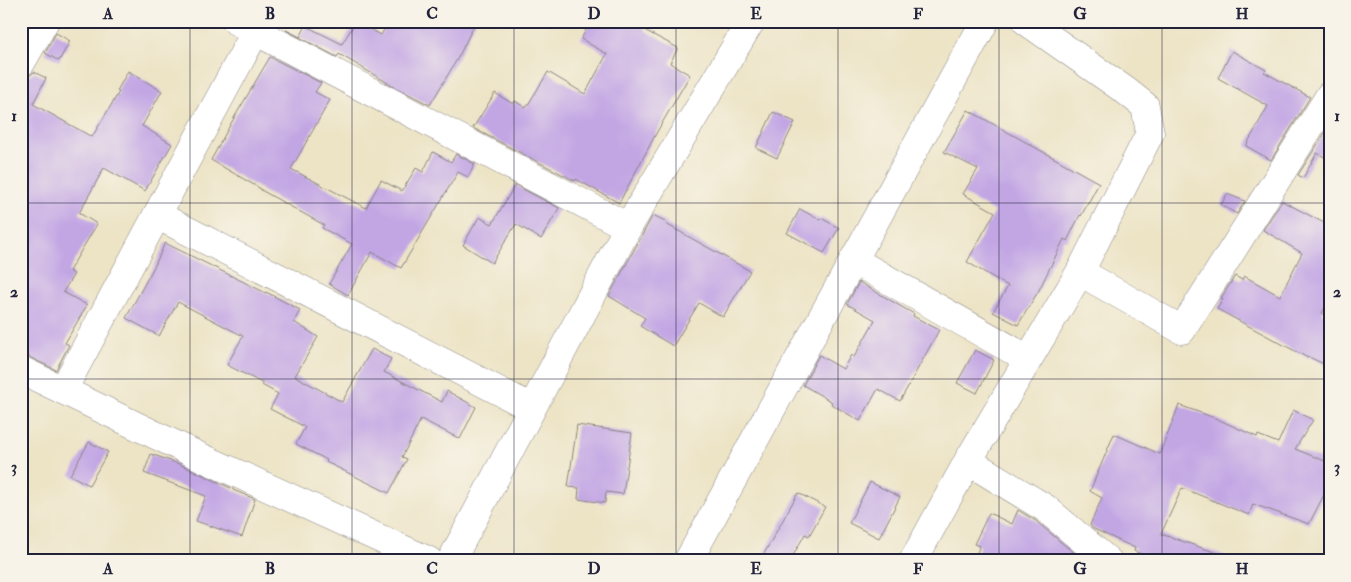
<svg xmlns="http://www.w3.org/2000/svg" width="1351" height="582" font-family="'IM FELL Double Pica',serif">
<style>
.building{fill:#c2a6e4}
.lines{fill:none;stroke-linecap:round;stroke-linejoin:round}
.minor-casing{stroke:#888380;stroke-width:29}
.minor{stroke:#fff;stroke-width:28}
.grid{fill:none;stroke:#22223b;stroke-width:1;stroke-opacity:0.55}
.neatline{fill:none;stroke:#22223b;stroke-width:2}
.grid-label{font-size:16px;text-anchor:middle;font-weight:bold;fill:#22223b}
</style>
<rect width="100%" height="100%" fill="#f7f3e8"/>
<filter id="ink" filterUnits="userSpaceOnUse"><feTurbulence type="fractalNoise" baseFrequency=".02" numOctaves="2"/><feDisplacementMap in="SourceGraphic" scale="10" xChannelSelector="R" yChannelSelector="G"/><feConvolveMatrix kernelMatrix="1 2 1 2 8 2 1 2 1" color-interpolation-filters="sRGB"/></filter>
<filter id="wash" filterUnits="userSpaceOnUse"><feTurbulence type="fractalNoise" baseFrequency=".0096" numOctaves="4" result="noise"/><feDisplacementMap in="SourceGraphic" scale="20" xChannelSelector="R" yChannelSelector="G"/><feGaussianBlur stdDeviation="1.12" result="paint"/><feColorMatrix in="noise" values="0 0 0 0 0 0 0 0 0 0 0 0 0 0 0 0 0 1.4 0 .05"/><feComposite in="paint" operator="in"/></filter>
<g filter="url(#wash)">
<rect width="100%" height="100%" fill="#ede4c6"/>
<g id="blocks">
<!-- building -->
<g class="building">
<path d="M356,21l25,14 8,-14h87l-17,35 -29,49 -37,-19 -54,-32 -2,3 -51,-27 14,7 6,-11 36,18z"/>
<path d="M591,21h40l15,8v2l32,17 -8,15 20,12 -32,55 -39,73 -43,-24 -1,2 -102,-53 22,-35 18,11 2,-3 11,7 22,-36 37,22 22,-40 -26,-15z"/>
<path d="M56,33l14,8 -11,20 -14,-8z"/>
<path d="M1232,51l34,19 -2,2 46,25 -39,63 -25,-14 22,-40 -50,-28z"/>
<path d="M270,57l51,26 -6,9 15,8 -39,69 75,39 15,-28 21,11 14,-23 7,4 10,-20 18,10 5,-8 19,10 -7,13 -10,-5 -57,96 -29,-16 -24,43 -19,-11 23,-40 -30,-16 2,-3 -63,-35v-1l-50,-29 23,-42z"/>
<path d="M128,71l34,20 -20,35 30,18 -27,47 -41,-23 -25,45 18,11 -28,47 5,3 -11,18 24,13 -22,38 4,2 -13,25 -35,-17v-272l2,-3 6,-2 5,-4 12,6 -13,26 59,33 27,-45 -2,-1z"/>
<path d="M968,110l131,73 -18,33 -1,-1 -13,26 -3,-2 -25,51 -21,35 -25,-13 15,-26 -41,-24 28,-50 -32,-18 15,-25 -34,-17z"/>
<path d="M773,112l22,10 -18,36 -21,-10z"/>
<path d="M1330,125v35l-13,-7 -14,25 -5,-3z"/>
<path d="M515,185l44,23 -18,31 -25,-15 -24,39 -29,-18 16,-28 13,7z"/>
<path d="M1227,194l18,7 -8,13 -16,-9z"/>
<path d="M1282,201l48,25v73l-8,14 8,5v49l-21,-10 -1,1 -91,-49 6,-10 -2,-1 14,-22 7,4 2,-4 36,20 22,-43 -39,-23z"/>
<path d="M800,209l20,11 1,-2 18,10 -15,25 -37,-20z"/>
<path d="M653,215l14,7 -1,2 84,47 -27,46 -24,-14 -26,43 -33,-20 5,-8 -36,-22z"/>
<path d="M165,243l101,50v-1l34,18 -6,12 24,15 -23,39 47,26 30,-53 19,10 -7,13 58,30 5,-11 29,16 -16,32 -39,-20 -19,38 5,2 -18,34 -63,-31 1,-2 -31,-16 9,-17 -35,-18 8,-15 -16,-9v-2l-35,-18 16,-29 -65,-34 -19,34 -33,-18 29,-53z"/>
<path d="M859,282l55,32 -1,2 26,14 -39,71 -22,-12 -18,32 -29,-17 1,-2 -29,-17 16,-30 24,14 8,-14 3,2 21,-37 -28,-16z"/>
<path d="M975,350l19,10 -17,33 -20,-10z"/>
<path d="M1179,405l36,13 42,19 1,-2 20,8 15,-33 20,10 -18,29 35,14v20l-21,41 -56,-20 -4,11 -67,-27 -21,46 68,23 -1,4h-71l-23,-10 1,-3 -41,-19 -4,-4 12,-27 -12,-7 24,-57 46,20z"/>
<path d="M577,425l55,8 -9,61 -17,-2 -1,11 -27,-4 1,-11 -11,-1z"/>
<path d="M89,442l19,10 -19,33 -19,-10z"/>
<path d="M151,454l28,10 54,25v1l22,9 -13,38 -46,-16 10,-25 -62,-23z"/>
<path d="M870,482l30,15 -21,41 -30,-15z"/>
<path d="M798,493l27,14 -16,29 -4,-2 -15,27h-30z"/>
<path d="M1018,510l18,11 44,37 -1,3h-106l7,-15 -6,-2 15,-31 23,11z"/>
</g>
</g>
</g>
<g filter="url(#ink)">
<use href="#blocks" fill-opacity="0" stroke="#888380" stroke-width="1"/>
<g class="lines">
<!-- minor casing -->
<g class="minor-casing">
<g id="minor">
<path d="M236,21l392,206"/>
<path d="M21,63l24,-42"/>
<path d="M157,215l375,193"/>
<path d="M853,260l175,99"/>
<path d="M1080,272l102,58 148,-235"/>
<path d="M21,370l182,88 226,103"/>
<path d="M63,390l198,-369"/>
<path d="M968,461l77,47 63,53"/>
<path d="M451,561l177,-334 123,-206"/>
<path d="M688,561l297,-540"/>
<path d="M913,561l55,-100 112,-189 70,-139 -5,-27 -19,-15 -100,-70"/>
</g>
</g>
<!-- minor -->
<use href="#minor" class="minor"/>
</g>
</g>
<!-- grid -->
<path class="grid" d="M190,21v540M352,21v540M514,21v540M676,21v540M838,21v540M999,21v540M1162,21v540M21,203h1309M21,379h1309"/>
<!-- margin -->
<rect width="1351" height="582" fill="none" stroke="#f7f3e8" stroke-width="55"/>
<rect x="28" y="28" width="1296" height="526" class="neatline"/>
<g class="grid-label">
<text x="108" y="19">A</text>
<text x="270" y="19">B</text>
<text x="432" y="19">C</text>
<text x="594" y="19">D</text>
<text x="756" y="19">E</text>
<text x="918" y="19">F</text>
<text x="1080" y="19">G</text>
<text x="1242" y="19">H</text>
<text x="14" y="121">1</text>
<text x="1337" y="121">1</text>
<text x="14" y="297">2</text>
<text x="1337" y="297">2</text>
<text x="14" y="472">3</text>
<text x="1337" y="472">3</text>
<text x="108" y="574">A</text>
<text x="270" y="574">B</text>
<text x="432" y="574">C</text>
<text x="594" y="574">D</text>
<text x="756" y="574">E</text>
<text x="918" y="574">F</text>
<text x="1080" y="574">G</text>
<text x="1242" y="574">H</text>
</g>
</svg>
